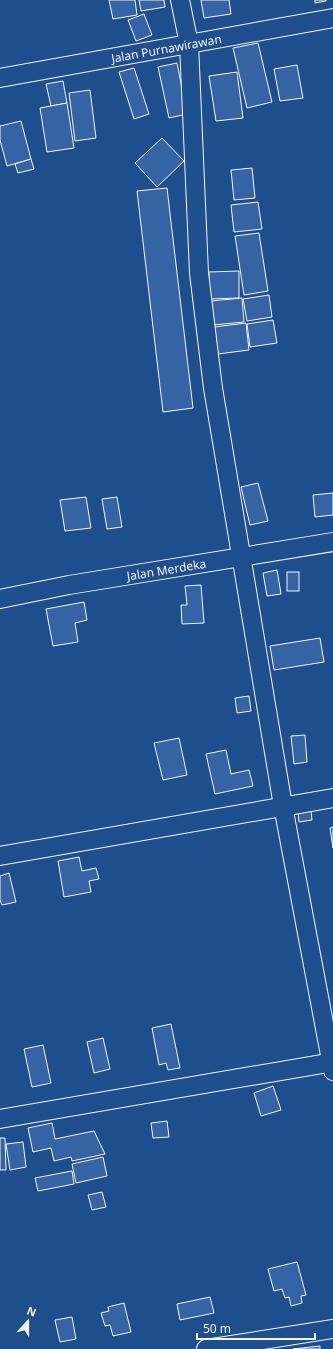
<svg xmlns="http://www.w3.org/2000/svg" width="333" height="1349" font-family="'Noto Sans',sans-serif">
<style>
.building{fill:#3563a3;stroke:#f2f6ff}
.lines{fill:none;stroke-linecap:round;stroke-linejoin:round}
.minor-casing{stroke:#f2f6ff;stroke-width:20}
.minor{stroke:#1f4e8c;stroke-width:18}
.labels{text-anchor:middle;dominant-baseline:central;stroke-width:3;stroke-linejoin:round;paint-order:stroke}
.street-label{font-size:12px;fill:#f2f6ff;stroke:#1f4e8c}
</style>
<rect width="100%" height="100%" fill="#1f4e8c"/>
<!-- building -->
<g class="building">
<path d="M109,0h26l2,15 -24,4z"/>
<path d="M139,0h25l1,7 -24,4z"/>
<path d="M201,0h28l2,14 -27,4z"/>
<path d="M315,0h11v1l-11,2z"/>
<path d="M144,14l8,21 -16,6 -8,-21z"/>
<path d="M258,43l14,59 -25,6 -14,-60z"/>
<path d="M177,63l10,51 -18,4 -11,-51z"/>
<path d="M297,65l6,33 -23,3 -6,-32z"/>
<path d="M134,68l15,46 -15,5 -15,-47z"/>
<path d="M237,72l6,46 -27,3 -7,-45z"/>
<path d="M63,81l4,22 -16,3 -5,-22z"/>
<path d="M90,90l6,48 -21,3 -6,-48z"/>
<path d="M67,103l7,45 -27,4 -7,-44z"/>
<path d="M21,121l10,38 -24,7 -7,-26v-14z"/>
<path d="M162,138l22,23 -27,26 -22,-24z"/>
<path d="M31,159l3,10 -16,4 -3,-9z"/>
<path d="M252,168l3,30 -21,2 -3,-30z"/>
<path d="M167,188l26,220 -30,4 -26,-221z"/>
<path d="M258,202l4,27 -28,3 -3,-27z"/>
<path d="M259,233l9,58 -24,4 -9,-59z"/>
<path d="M239,271v27l-30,1v-27z"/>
<path d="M269,295l3,22 -25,4 -4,-22z"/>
<path d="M242,298l2,24 -31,3 -2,-24z"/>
<path d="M273,320l4,23 -27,4 -3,-23z"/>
<path d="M246,323l3,27 -31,4 -4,-27z"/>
<path d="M258,483l10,38 -18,4 -9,-38z"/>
<path d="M333,493v22l-18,2 -2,-22z"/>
<path d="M86,497l5,31 -26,3 -5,-31z"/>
<path d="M117,497l5,30 -15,2 -5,-30z"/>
<path d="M277,570l4,24 -14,2 -4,-23z"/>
<rect x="287" y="572" width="12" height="19"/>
<path d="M201,585l3,38 -22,1 -1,-19h6l-2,-19z"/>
<path d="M84,602l3,18 -12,3 3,19 -25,4 -7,-37z"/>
<path d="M320,638l4,24 -50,8 -4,-24z"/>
<path d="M249,696l2,15 -14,2 -2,-15z"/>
<path d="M305,735l2,27 -13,2 -3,-28z"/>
<path d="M179,738l8,37 -24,5 -9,-37z"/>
<path d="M226,750l5,24 18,-4 4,16 -38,8 -9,-40z"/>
<path d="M311,810l1,10 -13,2 -1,-10z"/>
<path d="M333,827v21l-3,-20z"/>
<path d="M79,857l3,14 14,-3 3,11 -10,2 2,11 -27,5 -6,-36z"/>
<path d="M9,873l7,29 -14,3 -2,-5v-24z"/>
<path d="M171,1024l9,44 -12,2 -2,-7 -7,2 -7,-37z"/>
<path d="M103,1038l7,31 -16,4 -7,-31z"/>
<path d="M43,1045l8,38 -19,4 -8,-38z"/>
<path d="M273,1086l8,24 -20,6 -7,-23z"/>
<path d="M167,1121l2,16 -16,1 -2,-15z"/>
<path d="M52,1123l3,16 39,-8 11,23 -33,7 -1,-4 -17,4 -3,-13 -18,4 -5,-24z"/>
<path d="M0,1138h5l1,32h-6z"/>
<path d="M23,1142l3,25 -16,3 -4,-26z"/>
<path d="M103,1157l4,19 -31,7 -4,-19z"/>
<path d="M72,1171l2,13 -36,7 -3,-13z"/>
<path d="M102,1192l4,15 -14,3 -4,-15z"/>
<path d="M297,1262l9,33 -5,1 1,7 -11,3 -2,-9 -4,1 -3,-9 -8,2 -6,-22z"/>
<path d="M210,1297l4,16 -34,7 -3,-16z"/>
<path d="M124,1303l7,29 -18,4 -3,-11 -5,1 -4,-13 8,-2 -1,-4z"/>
<path d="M72,1317l4,22 -16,3 -5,-22z"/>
<path d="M320,1346v3h-27z"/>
</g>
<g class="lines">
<!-- minor casing -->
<g class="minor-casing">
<g id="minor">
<path d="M180,0l9,44 10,229 14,115 70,418 50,265"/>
<path id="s1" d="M0,78l333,-60"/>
<path id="s2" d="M0,599l69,-14 264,-43"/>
<path d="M0,856l333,-58"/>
<path d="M0,1119l333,-57"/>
<path d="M206,1349l127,-20"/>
</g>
</g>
<!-- minor -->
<use href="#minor" class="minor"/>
</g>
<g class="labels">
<!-- street labels -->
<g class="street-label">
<text stroke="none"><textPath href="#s1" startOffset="169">Jalan Purnawirawan</textPath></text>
<text stroke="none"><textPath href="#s2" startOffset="169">Jalan Merdeka</textPath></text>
</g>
</g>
<!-- north arrow -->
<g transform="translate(28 1321) rotate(21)" stroke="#1f4e8c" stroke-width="3" paint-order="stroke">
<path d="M0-3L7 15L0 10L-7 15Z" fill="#f2f6ff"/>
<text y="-6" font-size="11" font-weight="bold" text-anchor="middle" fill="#f2f6ff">N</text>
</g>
<!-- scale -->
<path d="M197 1333v6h118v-6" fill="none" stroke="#f2f6ff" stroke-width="2"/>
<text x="203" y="1333" font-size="12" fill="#f2f6ff" stroke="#1f4e8c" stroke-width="3" paint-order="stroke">50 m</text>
</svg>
